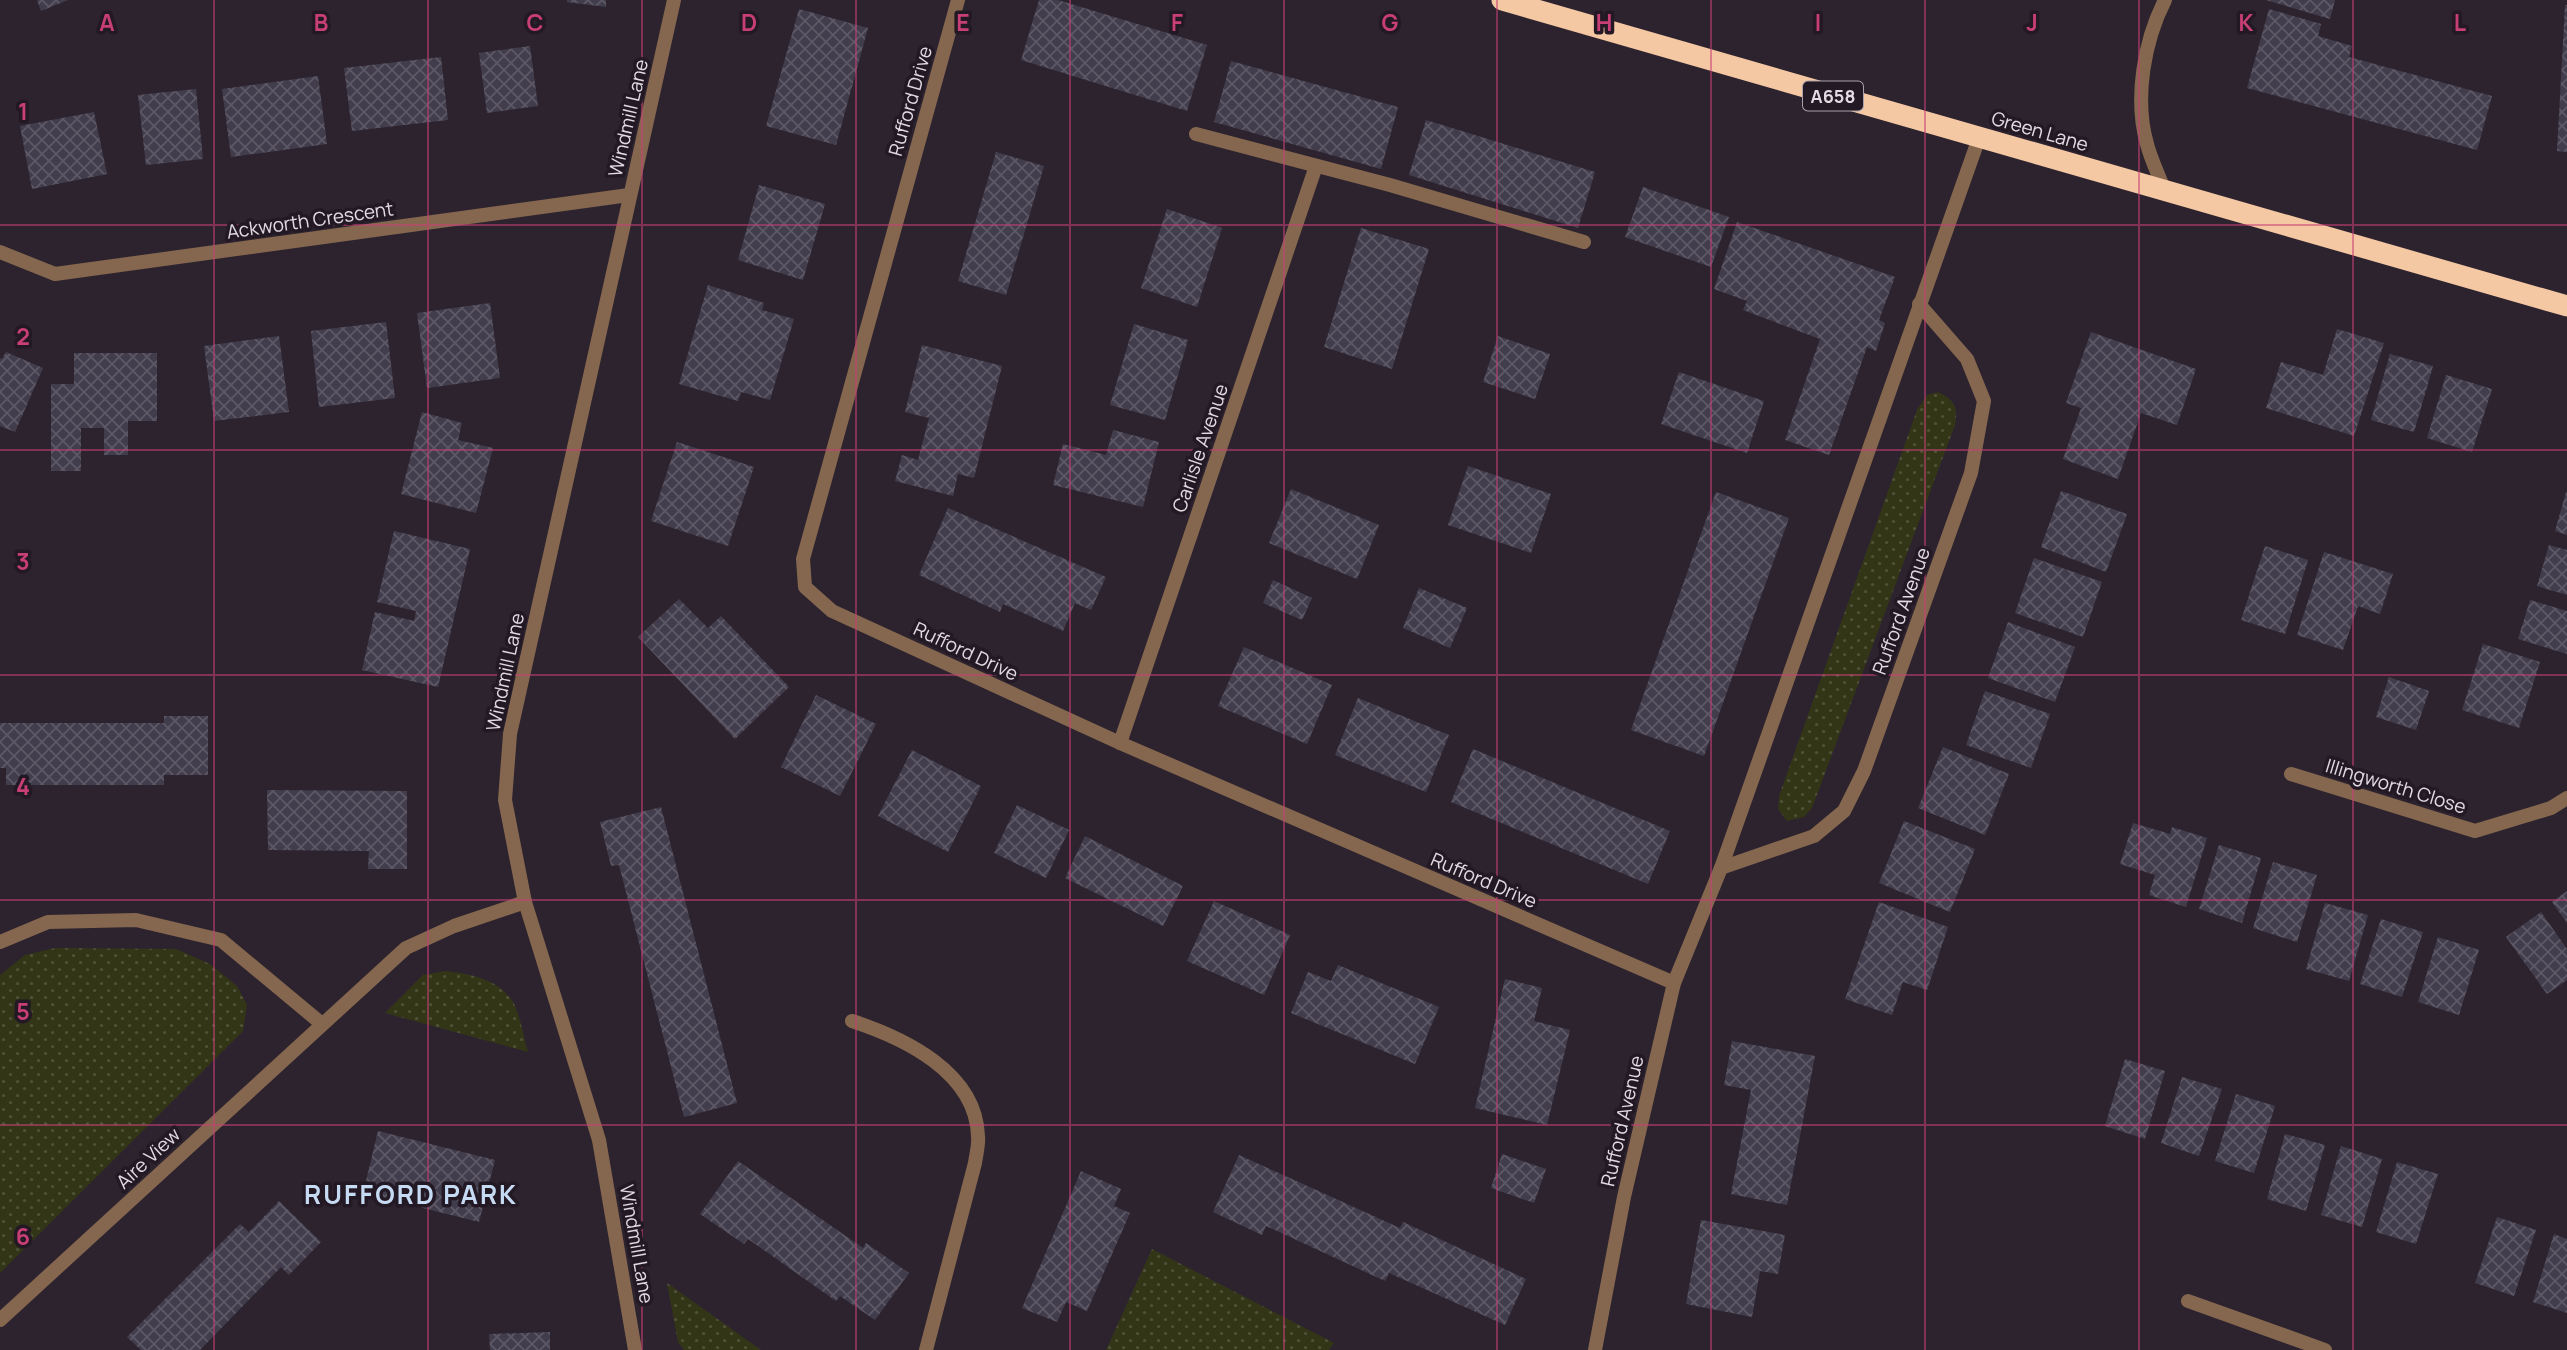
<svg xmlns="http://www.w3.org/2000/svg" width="2567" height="1350" font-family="Manrope,sans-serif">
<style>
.grass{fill:url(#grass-dots)}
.building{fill:url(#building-cross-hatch)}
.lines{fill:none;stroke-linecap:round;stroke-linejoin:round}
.lane{stroke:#85674f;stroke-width:14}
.street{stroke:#85674f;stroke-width:14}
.highway{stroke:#f5c8a4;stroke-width:21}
.grid{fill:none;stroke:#c83f76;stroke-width:2;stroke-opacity:0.55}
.labels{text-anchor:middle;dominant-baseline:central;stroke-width:7;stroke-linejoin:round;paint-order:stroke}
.shield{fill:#231924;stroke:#a9a1a9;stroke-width:2}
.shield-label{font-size:18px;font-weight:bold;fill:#e2dbe2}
.street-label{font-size:19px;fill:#e2dbe2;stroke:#231924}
.district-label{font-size:26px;font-weight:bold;letter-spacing:2px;fill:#c6dbf3;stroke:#231924}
.grid-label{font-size:23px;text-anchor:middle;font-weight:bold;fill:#c83f76;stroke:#231924;stroke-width:7;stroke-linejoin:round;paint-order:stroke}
</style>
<defs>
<pattern id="grass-dots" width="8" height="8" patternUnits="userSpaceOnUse" patternTransform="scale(1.75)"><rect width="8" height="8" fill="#323616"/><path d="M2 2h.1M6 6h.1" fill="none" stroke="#4f5238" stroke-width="1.8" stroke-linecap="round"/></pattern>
<pattern id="building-cross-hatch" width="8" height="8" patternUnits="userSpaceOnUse" patternTransform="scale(1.75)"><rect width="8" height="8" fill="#413d4c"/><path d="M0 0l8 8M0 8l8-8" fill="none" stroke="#5c5866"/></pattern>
</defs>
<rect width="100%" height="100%" fill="#2d232e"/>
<!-- grass -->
<g class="grass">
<path d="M1938,392c17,8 20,15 17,33l-143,383 -8,9 -17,4 -9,-12 1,-13 138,-386 10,-15z"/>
<path d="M55,948l121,1 34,15 27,22 10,19 -4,26 -243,242v-298l25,-20z"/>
<path d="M445,971c25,3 50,7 66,28 8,10 13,40 17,53l-143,-39 38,-38z"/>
<path d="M1152,1249l182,94 -5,7h-223z"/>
<path d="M667,1283l94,67h-77l-6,-8z"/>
</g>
<!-- building -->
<g class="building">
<path d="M37,0h31l-27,11z"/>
<path d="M567,0h39v7l-39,-5z"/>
<path d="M1039,0h19l149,45 -20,66 -166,-51z"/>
<path d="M2266,0h69l-5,19z"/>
<path d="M2565,5h2v147l-10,-1z"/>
<path d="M799,9l69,19 -32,117 -70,-19z"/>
<path d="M2269,9l52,15 -3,12 34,10 -3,11 143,39 -15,54 -230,-62z"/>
<path d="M530,46l8,60 -51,7 -8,-60z"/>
<path d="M441,57l7,63 -96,11 -8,-63z"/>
<path d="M1231,61l167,46 -17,62 -167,-47z"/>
<path d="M318,76l9,68 -96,13 -9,-68z"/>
<path d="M196,89l7,70 -57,6 -8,-70z"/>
<path d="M94,112l13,62 -75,15 -12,-63z"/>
<path d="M1426,120l169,52 -17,56 -169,-53z"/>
<path d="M996,152l48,14 -38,129 -48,-14z"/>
<path d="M759,185l66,19 -22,76 -65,-20z"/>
<path d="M1643,187l86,30 -18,50 -86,-30z"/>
<path d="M1167,209l55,19 -25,79 -56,-19z"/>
<path d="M1737,222l158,55 -16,43 6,3 -9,28 -9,-4 -38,108 -44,-15 35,-101 -77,-29 4,-9 -33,-12z"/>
<path d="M1361,228l68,21 -37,120 -68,-22z"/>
<path d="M708,285l56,18 -2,7 32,9 -24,81 -29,-8 -3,9 -59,-17z"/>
<path d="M490,303l10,75 -73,10 -10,-75z"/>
<path d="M386,322l9,76 -76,9 -8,-76z"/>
<path d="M1134,324l54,16 -23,80 -55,-15z"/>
<path d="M2337,329l47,14 -30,93 -88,-28 15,-46 42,13z"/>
<path d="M2091,332l105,37 -19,56 -36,-12 -23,66 -55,-20 18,-51 -15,-5z"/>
<path d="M279,336l10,76 -75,9 -10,-75z"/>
<path d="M1498,336l52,18 -15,45 -52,-17z"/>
<path d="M922,345l80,21 -28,112 -16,-4 -5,22 -58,-15 7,-26 16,5 11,-42 -24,-6z"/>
<path d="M6,352l37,16 -28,64 -15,-6v-68l2,1z"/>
<path d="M74,353h83v68h-29v34h-24v-27h-23v43h-30v-87h23z"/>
<path d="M2390,354l43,12 -19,66 -43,-12z"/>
<path d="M1679,372l85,29 -17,52 -86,-29z"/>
<path d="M2446,375l46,14 -20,63 -45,-14z"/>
<path d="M422,412l40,11 -4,17 35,8 -17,65 -75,-19z"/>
<path d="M1113,430l46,12 -16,65 -90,-22 10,-41 43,11z"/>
<path d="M677,442l77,25 -26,79 -77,-25z"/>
<path d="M1468,466l83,28 -20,59 -83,-28z"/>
<path d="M1291,489l88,36 -22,54 -88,-36z"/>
<path d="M2061,491l66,23 -21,58 -65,-25z"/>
<path d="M1716,492l73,26 -85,238 -73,-26z"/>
<path d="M2566,492h1v43l-12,-4z"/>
<path d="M948,508l158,69 -15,33 -16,-7 -12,28 -60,-27 -3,8 -81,-37z"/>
<path d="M394,531l76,18 -32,138 -76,-17 13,-58 39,9 2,-10 -39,-9z"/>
<path d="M2549,545l18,5v45l-30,-9z"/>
<path d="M2265,546l43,14 -23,74 -44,-14z"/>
<path d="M2324,552l69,22 -13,40 -22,-8 -15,44 -46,-15z"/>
<path d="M2034,558l68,24 -19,55 -68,-24z"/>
<path d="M1273,580l39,18 -10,22 -39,-17z"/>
<path d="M1419,588l48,20 -17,40 -47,-20z"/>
<path d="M679,599l29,29 13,-12 68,71 -54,52 -97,-102z"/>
<path d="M2530,600l37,11v43l-49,-15z"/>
<path d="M2008,622l67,25 -20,55 -67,-24z"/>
<path d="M2483,644l57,18 -21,66 -57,-18z"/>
<path d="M1244,647l88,38 -25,59 -89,-38z"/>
<path d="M2389,677l40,14 -13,39 -40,-13z"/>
<path d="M1985,691l65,23 -19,54 -65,-23z"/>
<path d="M816,695l60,29 -36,72 -59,-29z"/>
<path d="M1358,698l91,37 -23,57 -91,-37z"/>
<path d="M164,716h44v59h-44v10h-158v-17h-6v-45h164z"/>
<path d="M1943,747l66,27 -24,61 -67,-27z"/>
<path d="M1473,749l197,82 -22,53 -197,-82z"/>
<path d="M912,750l69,36 -33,66 -70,-36z"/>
<path d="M267,790l140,1v78h-39l1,-18 -101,-1z"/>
<path d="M1017,805l52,25 -23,48 -52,-25z"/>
<path d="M661,807l76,296 -53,14 -65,-252 -8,1 -11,-44z"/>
<path d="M1904,821l71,28 -25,63 -71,-29z"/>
<path d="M2133,823l37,11 2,-7 35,11 -21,69 -37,-12 6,-20 -35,-11z"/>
<path d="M1085,836l98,50 -20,40 -98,-48z"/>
<path d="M2219,845l42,13 -19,65 -43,-14z"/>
<path d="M2273,862l44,13 -20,67 -44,-14z"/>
<path d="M2567,891v32l-15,-21z"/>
<path d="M1214,901l76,34 -26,60 -77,-34z"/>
<path d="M1879,902l69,25 -21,63 -24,-8 -11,33 -47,-16z"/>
<path d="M2325,903l43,12 -19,66 -43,-12z"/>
<path d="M2541,912l26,37v31l-20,14 -41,-57z"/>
<path d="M2381,919l42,13 -21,65 -42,-13z"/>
<path d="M2438,937l41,13 -20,65 -41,-13z"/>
<path d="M1338,965l101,42 -24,57 -124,-51 17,-41 23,9z"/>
<path d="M1505,979l37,9 -8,33 36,9 -23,95 -72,-17z"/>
<path d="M1732,1041l83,15 -28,149 -56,-11 20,-104 -27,-5z"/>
<path d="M2125,1059l40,12 -20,68 -40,-13z"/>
<path d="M2182,1077l40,12 -23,67 -38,-13z"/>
<path d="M2236,1094l39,12 -21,67 -39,-12z"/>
<path d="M378,1131l117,29 -16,62 -116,-29z"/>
<path d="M2285,1134l40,11 -19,66 -39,-12z"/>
<path d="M2341,1146l41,13 -20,68 -41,-12z"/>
<path d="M1502,1154l44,15 -12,34 -43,-15z"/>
<path d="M1239,1155l161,73 3,-6 123,57 -21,46 -116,-52 -4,8 -119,-55 -4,9 -49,-23z"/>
<path d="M738,1161l125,87 3,-5 43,30 -34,47 -35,-24 -4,5 -88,-62 -4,5 -44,-30z"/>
<path d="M2397,1162l41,12 -22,70 -40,-12z"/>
<path d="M1081,1171l40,18 -7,17 16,7 -43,98 -21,-9 -9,20 -35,-14z"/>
<path d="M279,1201l42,41 -32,33 -8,-8 -81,83h-59l-14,-13 113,-113 9,8z"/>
<path d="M2497,1217l39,13 -22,66 -39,-13z"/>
<path d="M1701,1220l84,15 -7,39 -18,-3 -8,46 -66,-13z"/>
<path d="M2554,1234l13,5v74l-34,-11z"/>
<path d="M550,1332v18h-60l-1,-16z"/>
</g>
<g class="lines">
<!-- lane -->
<g class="lane">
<path d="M1196,134l194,51 194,57"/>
<path d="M852,1021c52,17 124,51 126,115 1,9 -2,19 -3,27l-49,187"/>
</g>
<!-- street -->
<g class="street">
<path d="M958,0l-155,559 2,28 27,24 288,132 554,240"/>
<path d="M2164,190c-5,-15 -13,-30 -17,-46 -13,-45 -3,-103 18,-144"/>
<path d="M0,252l55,22 574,-79"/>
<path d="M1120,743l196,-577"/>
<path d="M2291,774l184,57 76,-23 16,-10"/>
<path d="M1721,868l93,-32 30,-25 20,-40 107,-298 13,-72 -17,-42 -48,-55"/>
<path d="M0,942l48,-20 88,-2 85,20 101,84"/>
<path d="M2188,1301l137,49"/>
<path d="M0,1320l406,-372 48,-22 71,-24"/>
<path d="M635,1350l-36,-210 -74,-238 -20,-102 5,-66 164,-734"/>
<path d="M1595,1350l29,-153 50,-214 47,-115 258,-730"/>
</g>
<!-- highway -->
<path class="highway" d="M1502,0l1065,306"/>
</g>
<!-- grid -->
<path class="grid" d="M214,0v1350M428,0v1350M642,0v1350M856,0v1350M1070,0v1350M1284,0v1350M1497,0v1350M1711,0v1350M1925,0v1350M2139,0v1350M2353,0v1350M0,225h2567M0,450h2567M0,675h2567M0,900h2567M0,1125h2567"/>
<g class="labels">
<!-- shield labels -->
<rect class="shield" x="1803" y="81.5" width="60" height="29" rx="5"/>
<g class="shield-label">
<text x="1833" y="96">A658</text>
</g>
<!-- street labels -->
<g class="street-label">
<text transform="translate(910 101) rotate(-74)">Rufford Drive</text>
<text transform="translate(628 118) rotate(-77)">Windmill Lane</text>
<text transform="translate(2040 131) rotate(16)">Green Lane</text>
<text transform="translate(310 220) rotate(-8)">Ackworth Crescent</text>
<text transform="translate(1200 448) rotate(-71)">Carlisle Avenue</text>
<text transform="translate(1901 611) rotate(-70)">Rufford Avenue</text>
<text transform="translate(966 651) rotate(25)">Rufford Drive</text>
<text transform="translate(505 672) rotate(-78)">Windmill Lane</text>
<text transform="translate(2396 786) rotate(17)">Illingworth Close</text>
<text transform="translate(1484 880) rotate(23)">Rufford Drive</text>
<text transform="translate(1622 1121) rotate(-77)">Rufford Avenue</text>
<text transform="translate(148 1158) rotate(-43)">Aire View</text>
<text transform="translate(637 1244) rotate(80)">Windmill Lane</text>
</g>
<!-- district labels -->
<g class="district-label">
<text x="411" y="1194">RUFFORD PARK</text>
</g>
</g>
<g class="grid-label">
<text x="107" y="31">A</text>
<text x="321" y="31">B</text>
<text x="535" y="31">C</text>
<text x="749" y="31">D</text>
<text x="963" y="31">E</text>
<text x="1177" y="31">F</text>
<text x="1390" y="31">G</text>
<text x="1604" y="31">H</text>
<text x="1818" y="31">I</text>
<text x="2032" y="31">J</text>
<text x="2246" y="31">K</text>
<text x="2460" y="31">L</text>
<text x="23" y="120">1</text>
<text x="23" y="345">2</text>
<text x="23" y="570">3</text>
<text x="23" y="795">4</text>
<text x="23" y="1020">5</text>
<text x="23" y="1245">6</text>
</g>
</svg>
